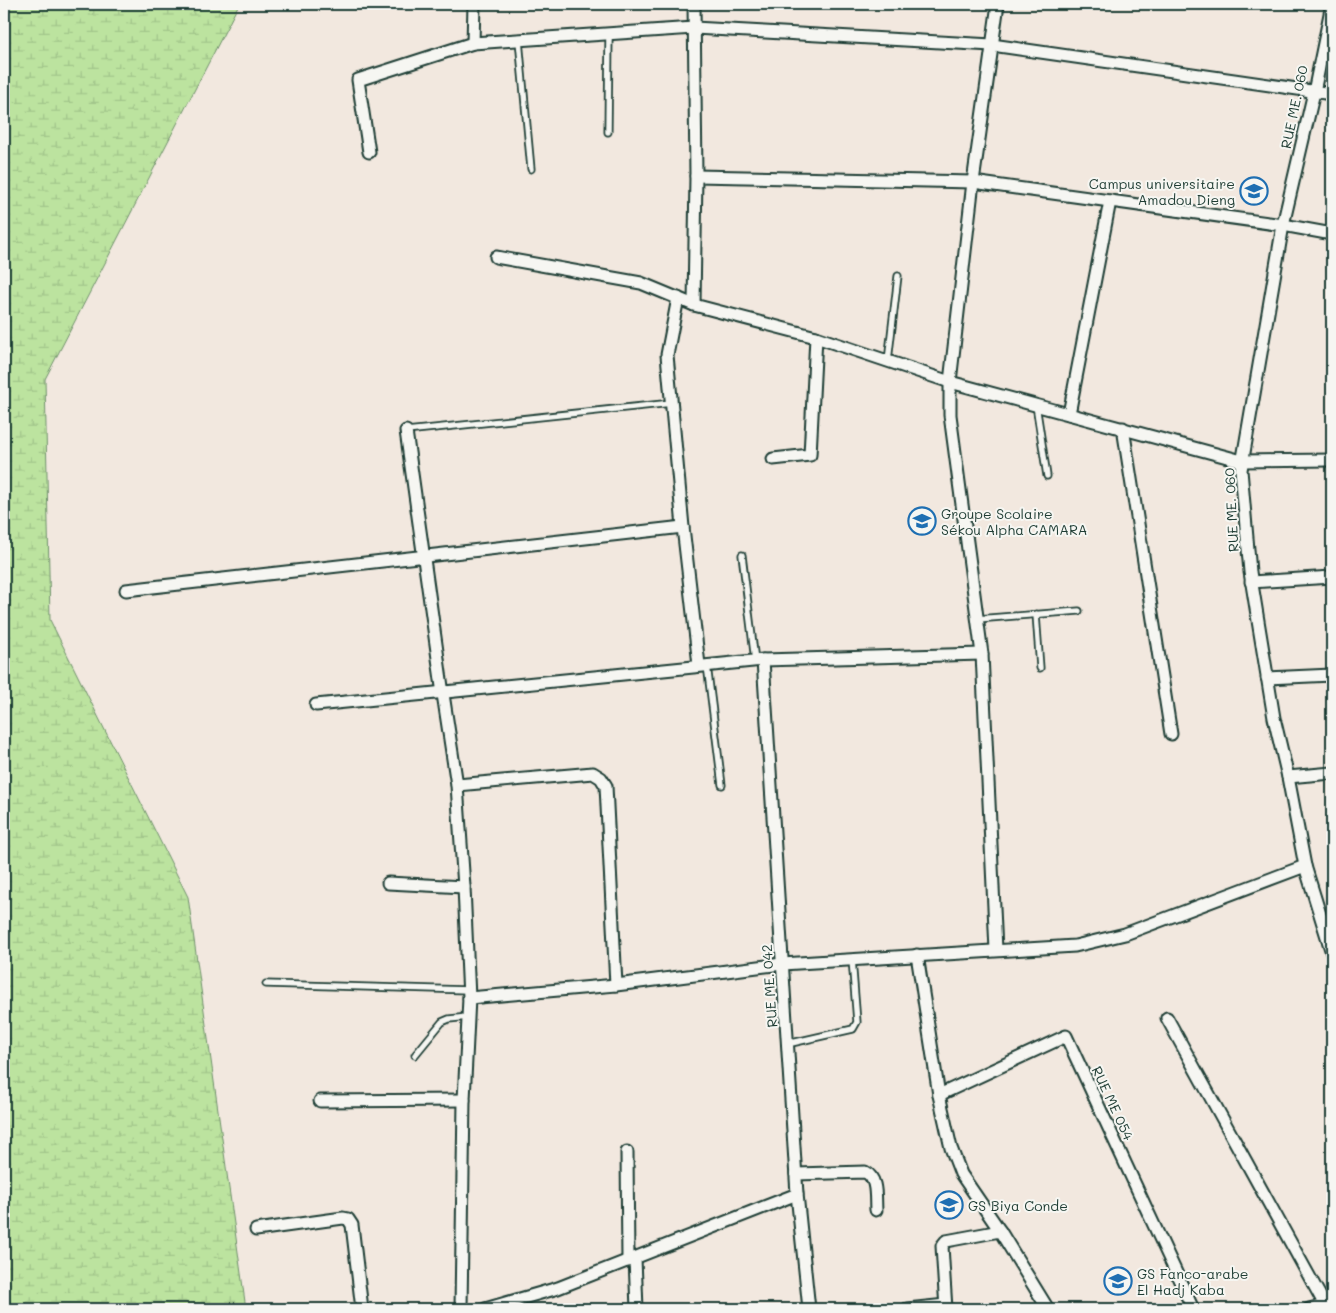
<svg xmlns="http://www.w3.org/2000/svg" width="1336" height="1313" font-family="Mali,sans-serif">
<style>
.wetland{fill:url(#wetland-marsh);stroke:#6e906a}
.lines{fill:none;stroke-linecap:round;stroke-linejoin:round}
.service-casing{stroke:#1f3d34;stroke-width:9}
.minor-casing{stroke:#1f3d34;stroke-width:15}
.service{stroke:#f6f6f2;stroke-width:5.5}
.minor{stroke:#f6f6f2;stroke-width:11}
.labels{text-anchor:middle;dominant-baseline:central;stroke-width:4;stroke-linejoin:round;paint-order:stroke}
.street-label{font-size:14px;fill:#1f3d34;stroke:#f6f6f2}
.poi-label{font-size:14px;fill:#1f3d34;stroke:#f6f6f2;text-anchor:start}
</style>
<defs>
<pattern id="wetland-marsh" width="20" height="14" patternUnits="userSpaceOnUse" patternTransform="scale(1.25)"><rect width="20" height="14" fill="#bce39f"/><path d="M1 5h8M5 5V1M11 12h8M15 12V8" fill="none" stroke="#a1c48a"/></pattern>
</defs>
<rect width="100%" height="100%" fill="#f2e8df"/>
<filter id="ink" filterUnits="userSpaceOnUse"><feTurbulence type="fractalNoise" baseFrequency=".02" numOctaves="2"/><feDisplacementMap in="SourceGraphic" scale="10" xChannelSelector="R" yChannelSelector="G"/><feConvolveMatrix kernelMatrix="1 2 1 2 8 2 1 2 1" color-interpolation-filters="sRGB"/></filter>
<g filter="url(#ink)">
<!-- wetland -->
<path class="wetland" d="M4,4h235l-194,375 5,241 138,277 58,412h-242z"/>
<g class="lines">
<!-- service casing -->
<g class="service-casing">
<g id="service">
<path d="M519,40l12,129"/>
<path d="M608,132l1,-98"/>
<path d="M888,361l10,-85"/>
<path d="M1036,405l11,71"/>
<path d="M406,431l266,-28"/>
<path d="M742,555l13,106"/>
<path d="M1036,614l4,54"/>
<path d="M977,619l102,-8"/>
<path d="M707,665l15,120"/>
<path d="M266,984l202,6"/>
<path d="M787,1044l66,-15 4,-7 -5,-63"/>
<path d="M415,1055l27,-33 7,-3 19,-2"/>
</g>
</g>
<!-- minor casing -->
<g class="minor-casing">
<g id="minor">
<path d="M694,4l2,172 -2,129"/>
<path d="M1332,4l-18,88 -31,133 -42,245 9,102 24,146 14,59 17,89 27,87"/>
<path d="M473,43l1,-39"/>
<path d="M369,152l-11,-72 115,-37 221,-15 298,17 340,49"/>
<path d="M696,176l277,6 310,43 49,9"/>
<path d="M496,257l145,26 53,22 122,32 134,45 292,79 90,-1"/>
<path d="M678,298l-11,57 16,172 16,138"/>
<path d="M1069,414l41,-213"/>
<path d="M1123,428l48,306"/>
<path d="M406,431l37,263 14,91 7,102 5,111 -5,102 -3,209"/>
<path d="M773,459l37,-4 6,-118"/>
<path d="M1251,582l81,-5"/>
<path d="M126,590l557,-63"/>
<path d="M763,660l34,534 12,115"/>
<path d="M1267,678l65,-3"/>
<path d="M316,705l447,-45 219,-6"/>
<path d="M1288,777l44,-4"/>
<path d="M457,785l136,-12 8,5 5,8 10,199"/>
<path d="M388,883l76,4"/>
<path d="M996,950l-14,-296 -32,-239v-33l23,-200 25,-178"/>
<path d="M917,955l22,140 12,53 10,26 39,57 48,78"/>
<path d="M469,998l147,-13 166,-21 293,-18 50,-12 180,-68"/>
<path d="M1167,1018l158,287 -16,4"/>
<path d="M939,1095l127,-59 127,273"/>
<path d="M320,1101l144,-1"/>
<path d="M627,1152l1,109"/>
<path d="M796,1174l69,-2c13,6 10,26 11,38"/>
<path d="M256,1230l87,-12 5,1 4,6 10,84"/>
<path d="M635,1258l2,51"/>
<path d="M485,1309l73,-21 239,-94"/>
<path d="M907,1309l39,-4"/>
<path d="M946,1309l-4,-63 4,-5 54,-10"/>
</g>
</g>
<!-- service -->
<use href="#service" class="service"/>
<!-- minor -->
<use href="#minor" class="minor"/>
</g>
</g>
<!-- icons -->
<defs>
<g id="university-ring" transform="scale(1.4375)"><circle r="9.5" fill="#f6f6f2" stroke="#1f6fb2" stroke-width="1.5"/><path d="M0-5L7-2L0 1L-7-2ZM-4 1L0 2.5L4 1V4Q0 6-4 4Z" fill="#1f6fb2"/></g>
<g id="school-ring" transform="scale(1.4375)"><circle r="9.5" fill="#f6f6f2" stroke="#1f6fb2" stroke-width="1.5"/><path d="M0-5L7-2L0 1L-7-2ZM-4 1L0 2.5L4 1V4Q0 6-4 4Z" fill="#1f6fb2"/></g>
</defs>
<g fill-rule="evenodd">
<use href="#university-ring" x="1254" y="191"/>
<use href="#school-ring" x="922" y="521"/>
<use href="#school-ring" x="949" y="1205"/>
<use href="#school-ring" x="1118" y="1281"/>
</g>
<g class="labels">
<!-- street labels -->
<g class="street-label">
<text transform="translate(1294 107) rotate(-78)">RUE ME. 060</text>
<text transform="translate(1231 510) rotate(-93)">RUE ME. 060</text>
<text transform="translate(769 986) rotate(-94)">RUE ME. 042</text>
<text transform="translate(1113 1103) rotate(65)">RUE ME 054</text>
</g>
<!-- poi labels -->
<g class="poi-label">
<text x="1235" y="183" text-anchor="end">Campus universitaire<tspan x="1235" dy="16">Amadou Dieng</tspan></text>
<text x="941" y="513">Groupe Scolaire<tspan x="941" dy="16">Sékou Alpha CAMARA</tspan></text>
<text x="968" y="1205">GS Biya Conde</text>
<text x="1137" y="1273">GS Fanco-arabe<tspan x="1137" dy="16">El Hadj Kaba</tspan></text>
</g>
</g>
<!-- margin -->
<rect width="1336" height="1313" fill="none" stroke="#f6f6f2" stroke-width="20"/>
<rect x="10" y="10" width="1316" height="1293" fill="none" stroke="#1f3d34" stroke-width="2" filter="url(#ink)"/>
</svg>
